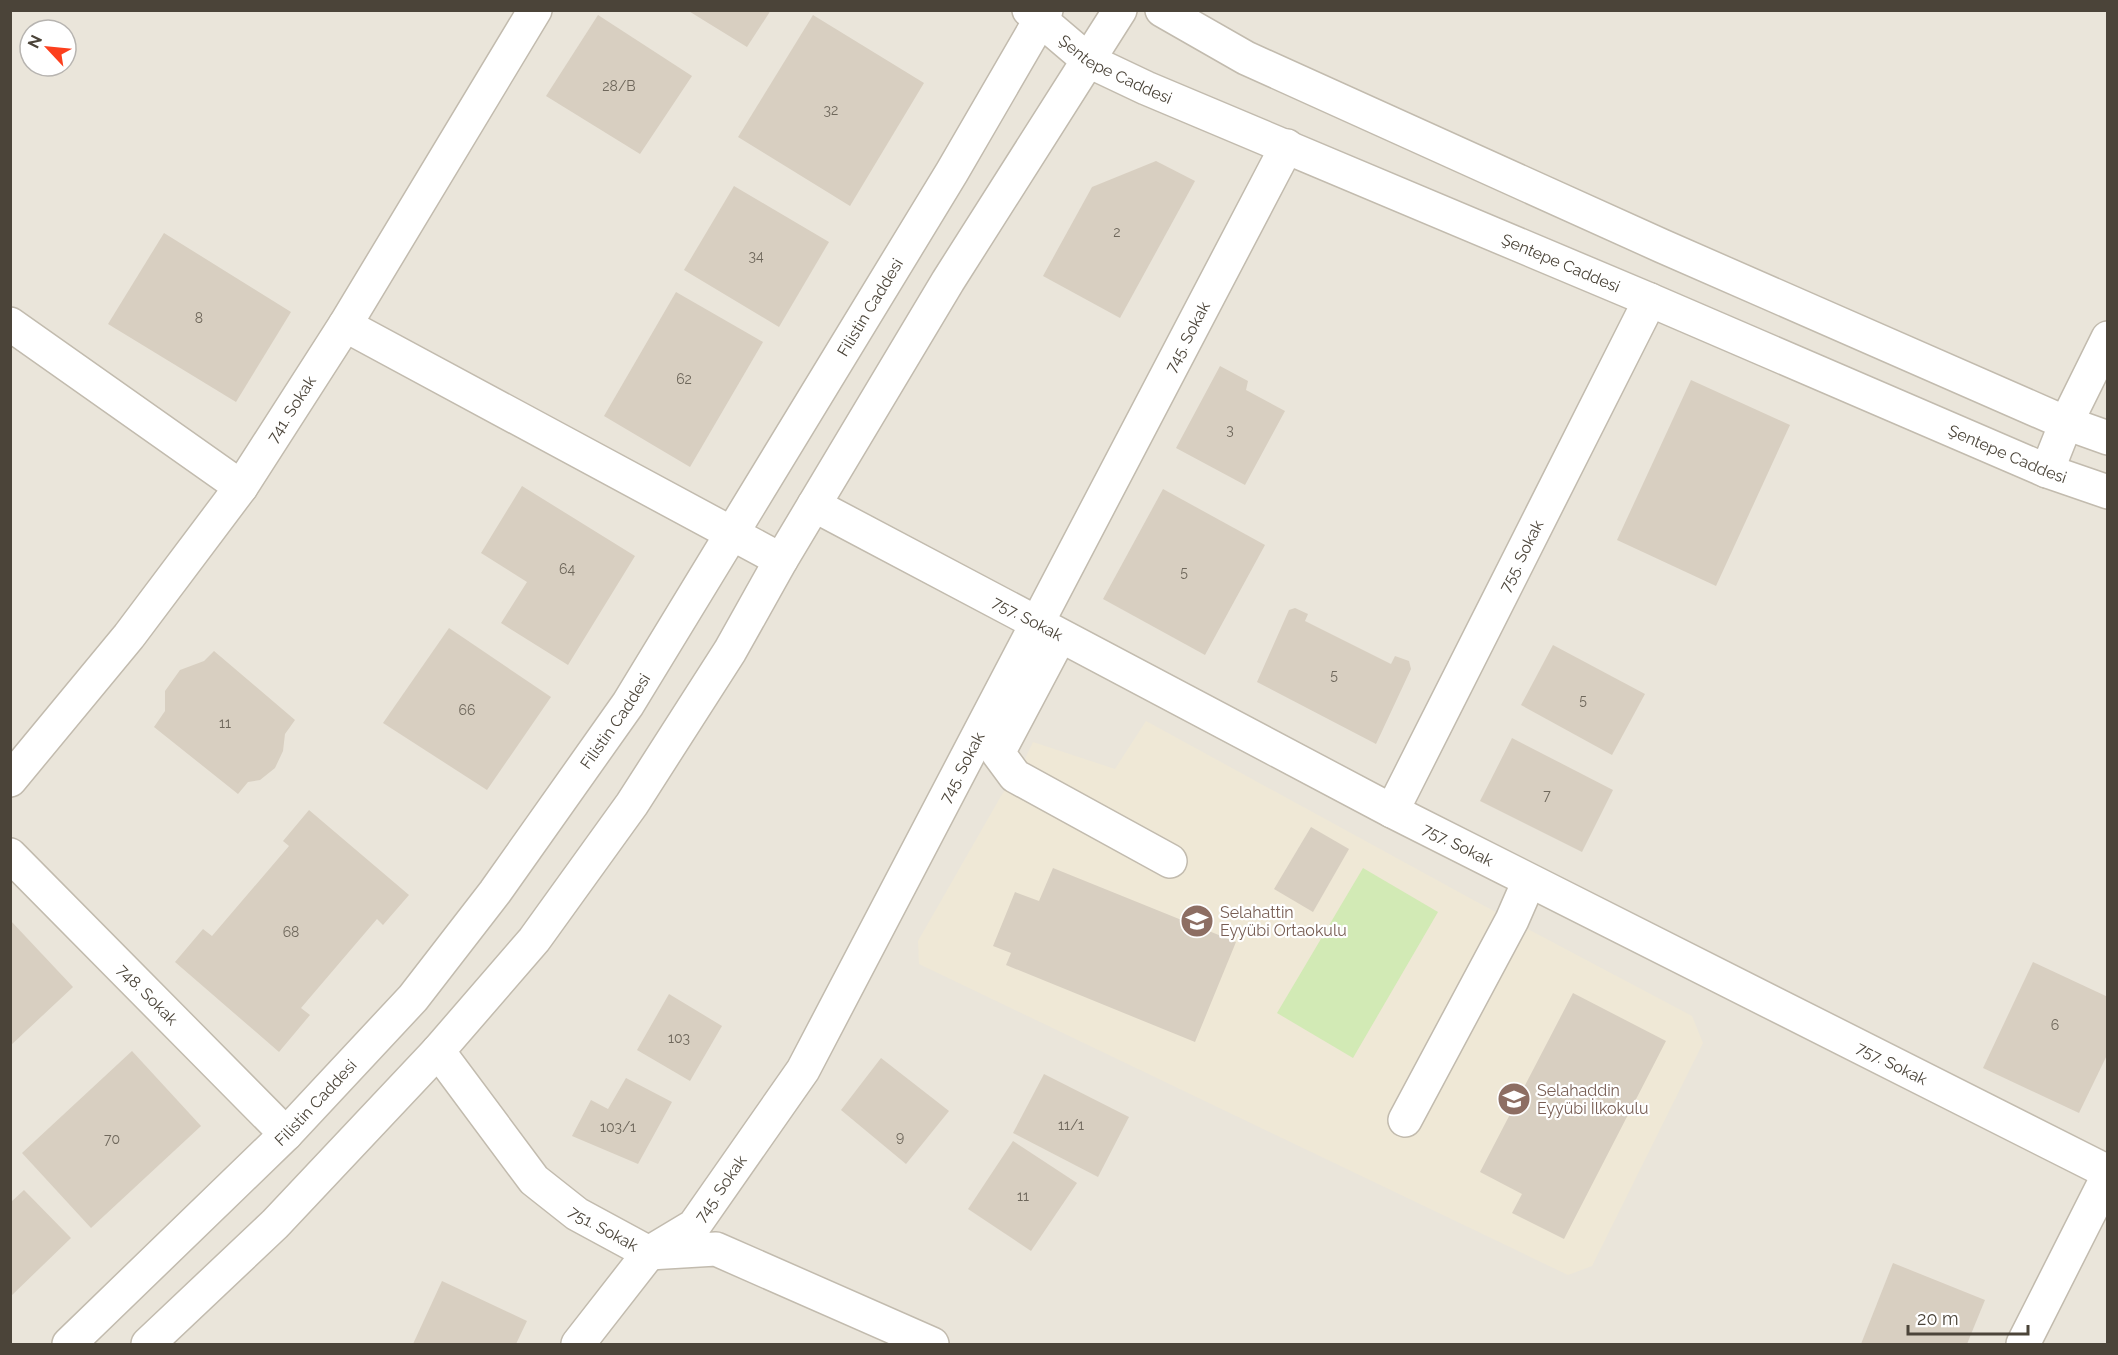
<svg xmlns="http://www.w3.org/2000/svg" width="2118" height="1355" font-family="Raleway,sans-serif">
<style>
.residential{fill:#eae5da;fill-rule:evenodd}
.education{fill:#efe8d6}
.green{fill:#d2eab5}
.building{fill:#d8cfc1}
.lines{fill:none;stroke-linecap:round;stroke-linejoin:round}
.minor-casing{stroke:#c2bbae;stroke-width:36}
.minor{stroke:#fff;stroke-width:33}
.labels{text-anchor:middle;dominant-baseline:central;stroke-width:4.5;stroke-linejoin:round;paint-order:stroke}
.number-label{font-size:14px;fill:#6e675b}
.street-label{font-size:16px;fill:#4b4439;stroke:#fff}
.education-label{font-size:16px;fill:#785e54;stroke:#fff;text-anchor:start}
</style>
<rect width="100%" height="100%" fill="#f6f3ec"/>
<!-- residential -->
<path class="residential" d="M10,11h2097v1333h-2096zM30,30h36v36h-36z"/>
<!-- education -->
<path class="education" d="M1146,721l331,181 215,114 11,27 -111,223 -24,9 -649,-311 -1,-23 83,-145 22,-33 10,-21 82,27z"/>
<!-- green -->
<path class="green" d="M1363,868l75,44 -85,146 -76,-45z"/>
<!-- building -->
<g class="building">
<path d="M687,10h84l-24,37z"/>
<path d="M598,15l94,61 -52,78 -94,-58z"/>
<path d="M813,15l111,68 -74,123 -112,-69z"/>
<path d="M1156,161l39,20 -75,137 -77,-42 49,-89z"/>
<path d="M734,186l95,56 -50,85 -95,-57z"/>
<path d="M164,233l127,79 -55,90 -128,-78z"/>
<path d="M676,292l87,50 -73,125 -86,-51z"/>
<path d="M1220,366l28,15 -2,9 39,21 -40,74 -69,-37z"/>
<path d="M1691,380l99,45 -74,161 -99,-46z"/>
<path d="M522,486l113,70 -67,109 -67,-42 26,-41 -46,-29z"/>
<path d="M1163,489l102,56 -60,110 -102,-56z"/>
<path d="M1295,608l13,6 -3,7 86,43 4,-8 14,5 2,8 -35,75 -119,-62 32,-72z"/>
<path d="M449,628l102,69 -64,93 -104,-67z"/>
<path d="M1553,645l92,49 -33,61 -91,-50z"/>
<path d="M214,651l81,69 -10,14 -2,17 -8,17 -15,12 -12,2 -10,12 -84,-67 11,-16v-20l15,-21 24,-9z"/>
<path d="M1512,738l101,52 -31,62 -102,-51z"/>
<path d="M309,810l100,85 -26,30 -6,-6 -76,89 9,7 -31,37 -104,-90 28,-33 9,7 77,-90 -6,-5z"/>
<path d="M1311,827l38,22 -36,63 -39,-23z"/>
<path d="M1053,868l183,74 -41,100 -189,-77 5,-12 -18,-7 22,-54 24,9z"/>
<path d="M10,920l63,67 -63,59z"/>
<path d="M2033,962l75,35v56l-29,60 -96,-45z"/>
<path d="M1573,993l93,48 -102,198 -52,-26 10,-19 -42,-22z"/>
<path d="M669,994l53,32 -32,55 -53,-31z"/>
<path d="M132,1051l69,75 -110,102 -69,-75z"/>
<path d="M881,1058l68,53 -43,53 -65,-54z"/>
<path d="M1044,1074l85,43 -31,60 -85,-44z"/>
<path d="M626,1078l46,24 -34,62 -66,-28 19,-36 17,9z"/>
<path d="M1013,1141l64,42 -46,68 -63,-42z"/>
<path d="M24,1190l47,48 -61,59v-94z"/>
<path d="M1893,1263l92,37 -18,44h-106z"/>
<path d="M442,1281l85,40 -11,23h-103z"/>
</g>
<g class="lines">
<!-- minor casing -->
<g class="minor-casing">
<g id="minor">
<path id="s1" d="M1029,10l60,51 57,27 504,212 397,171 61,21"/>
<path d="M1162,10l84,48 416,188 404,177 42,15"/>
<path d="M10,324l231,163"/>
<path d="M345,325l436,235"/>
<path d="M2047,471l19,-48 42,-85"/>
<path id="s2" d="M814,505l578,306 716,361"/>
<path d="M1060,636l-62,117 17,23 155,85"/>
<path id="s3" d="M10,780l119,-144 112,-149 104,-162 190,-315"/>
<path id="s4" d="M1392,811l258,-511"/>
<path id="s5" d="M10,855l276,279"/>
<path id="s6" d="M438,1051l96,129 43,34 72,39 67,-4 216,95"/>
<path d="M1405,1120l107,-200 17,-39"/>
<path id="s7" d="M69,1344l217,-210 127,-136 82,-106 133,-188 324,-532 94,-162"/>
<path d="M148,1344l127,-120 163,-173 96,-111 98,-136 98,-153 51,-91 167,-279 172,-271"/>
<path id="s8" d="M578,1344l71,-91 45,-27 109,-156 484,-924"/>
<path d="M2023,1344l85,-168"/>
</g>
</g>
<!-- minor -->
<use href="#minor" class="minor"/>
</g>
<!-- icons -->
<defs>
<g id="school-disc" transform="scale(1.725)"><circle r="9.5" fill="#8d6e63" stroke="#fff"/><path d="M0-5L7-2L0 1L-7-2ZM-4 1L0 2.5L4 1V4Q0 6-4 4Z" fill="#fff"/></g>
</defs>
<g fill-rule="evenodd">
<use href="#school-disc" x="1197" y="921"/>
<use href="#school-disc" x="1514" y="1099"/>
</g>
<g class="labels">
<!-- number labels -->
<g class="number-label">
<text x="619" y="86">28/B</text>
<text x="831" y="110">32</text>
<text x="1117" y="232">2</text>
<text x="756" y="256">34</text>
<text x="199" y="318">8</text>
<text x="684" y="379">62</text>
<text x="1230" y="430">3</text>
<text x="567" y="569">64</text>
<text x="1184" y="572">5</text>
<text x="1334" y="675">5</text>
<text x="1583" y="700">5</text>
<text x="467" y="710">66</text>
<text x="225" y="723">11</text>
<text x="1547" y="795">7</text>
<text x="291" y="932">68</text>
<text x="2055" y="1025">6</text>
<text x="679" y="1038">103</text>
<text x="1071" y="1125">11/1</text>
<text x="618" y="1127">103/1</text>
<text x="900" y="1137">9</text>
<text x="112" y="1139">70</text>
<text x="1023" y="1196">11</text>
</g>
<!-- street labels -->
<g class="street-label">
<text stroke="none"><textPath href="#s1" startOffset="106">Şentepe Caddesi</textPath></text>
<text stroke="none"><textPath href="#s1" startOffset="592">Şentepe Caddesi</textPath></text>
<text stroke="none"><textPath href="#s7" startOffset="1317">Filistin Caddesi</textPath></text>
<text stroke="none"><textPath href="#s8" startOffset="1186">745. Sokak</textPath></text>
<text stroke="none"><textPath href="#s3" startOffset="466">741. Sokak</textPath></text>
<text stroke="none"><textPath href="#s1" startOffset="1078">Şentepe Caddesi</textPath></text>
<text stroke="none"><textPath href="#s4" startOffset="286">755. Sokak</textPath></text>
<text stroke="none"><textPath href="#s2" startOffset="242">757. Sokak</textPath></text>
<text stroke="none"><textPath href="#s7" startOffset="831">Filistin Caddesi</textPath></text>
<text stroke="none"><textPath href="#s8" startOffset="700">745. Sokak</textPath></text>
<text stroke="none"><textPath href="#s2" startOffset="728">757. Sokak</textPath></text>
<text stroke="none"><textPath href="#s5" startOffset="196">748. Sokak</textPath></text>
<text stroke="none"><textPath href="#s2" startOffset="1214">757. Sokak</textPath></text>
<text stroke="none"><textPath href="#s7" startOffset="345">Filistin Caddesi</textPath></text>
<text stroke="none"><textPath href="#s8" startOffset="214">745. Sokak</textPath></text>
<text stroke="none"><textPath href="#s6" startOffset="246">751. Sokak</textPath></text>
</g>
<!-- education labels -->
<g class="education-label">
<text x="1220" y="912">Selahattin<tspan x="1220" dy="18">Eyyübi Ortaokulu</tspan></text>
<text x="1537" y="1090">Selahaddin<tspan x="1537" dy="18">Eyyübi İlkokulu</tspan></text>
</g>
</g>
<!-- border -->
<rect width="2118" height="1355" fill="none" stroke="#4b4439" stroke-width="24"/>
<!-- north arrow -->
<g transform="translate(48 48) rotate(296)"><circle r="28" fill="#ffffff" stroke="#b7b4b0" stroke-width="1.5"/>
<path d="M0-4.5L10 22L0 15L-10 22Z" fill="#fc3f1d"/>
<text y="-9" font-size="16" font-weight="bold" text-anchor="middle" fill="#4b4439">N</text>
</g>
<!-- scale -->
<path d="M1908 1325v9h120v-9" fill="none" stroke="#4b4439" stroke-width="3"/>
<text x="1917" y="1325" font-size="18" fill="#4b4439" stroke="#ffffff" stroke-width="4.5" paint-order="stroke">20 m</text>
</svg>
